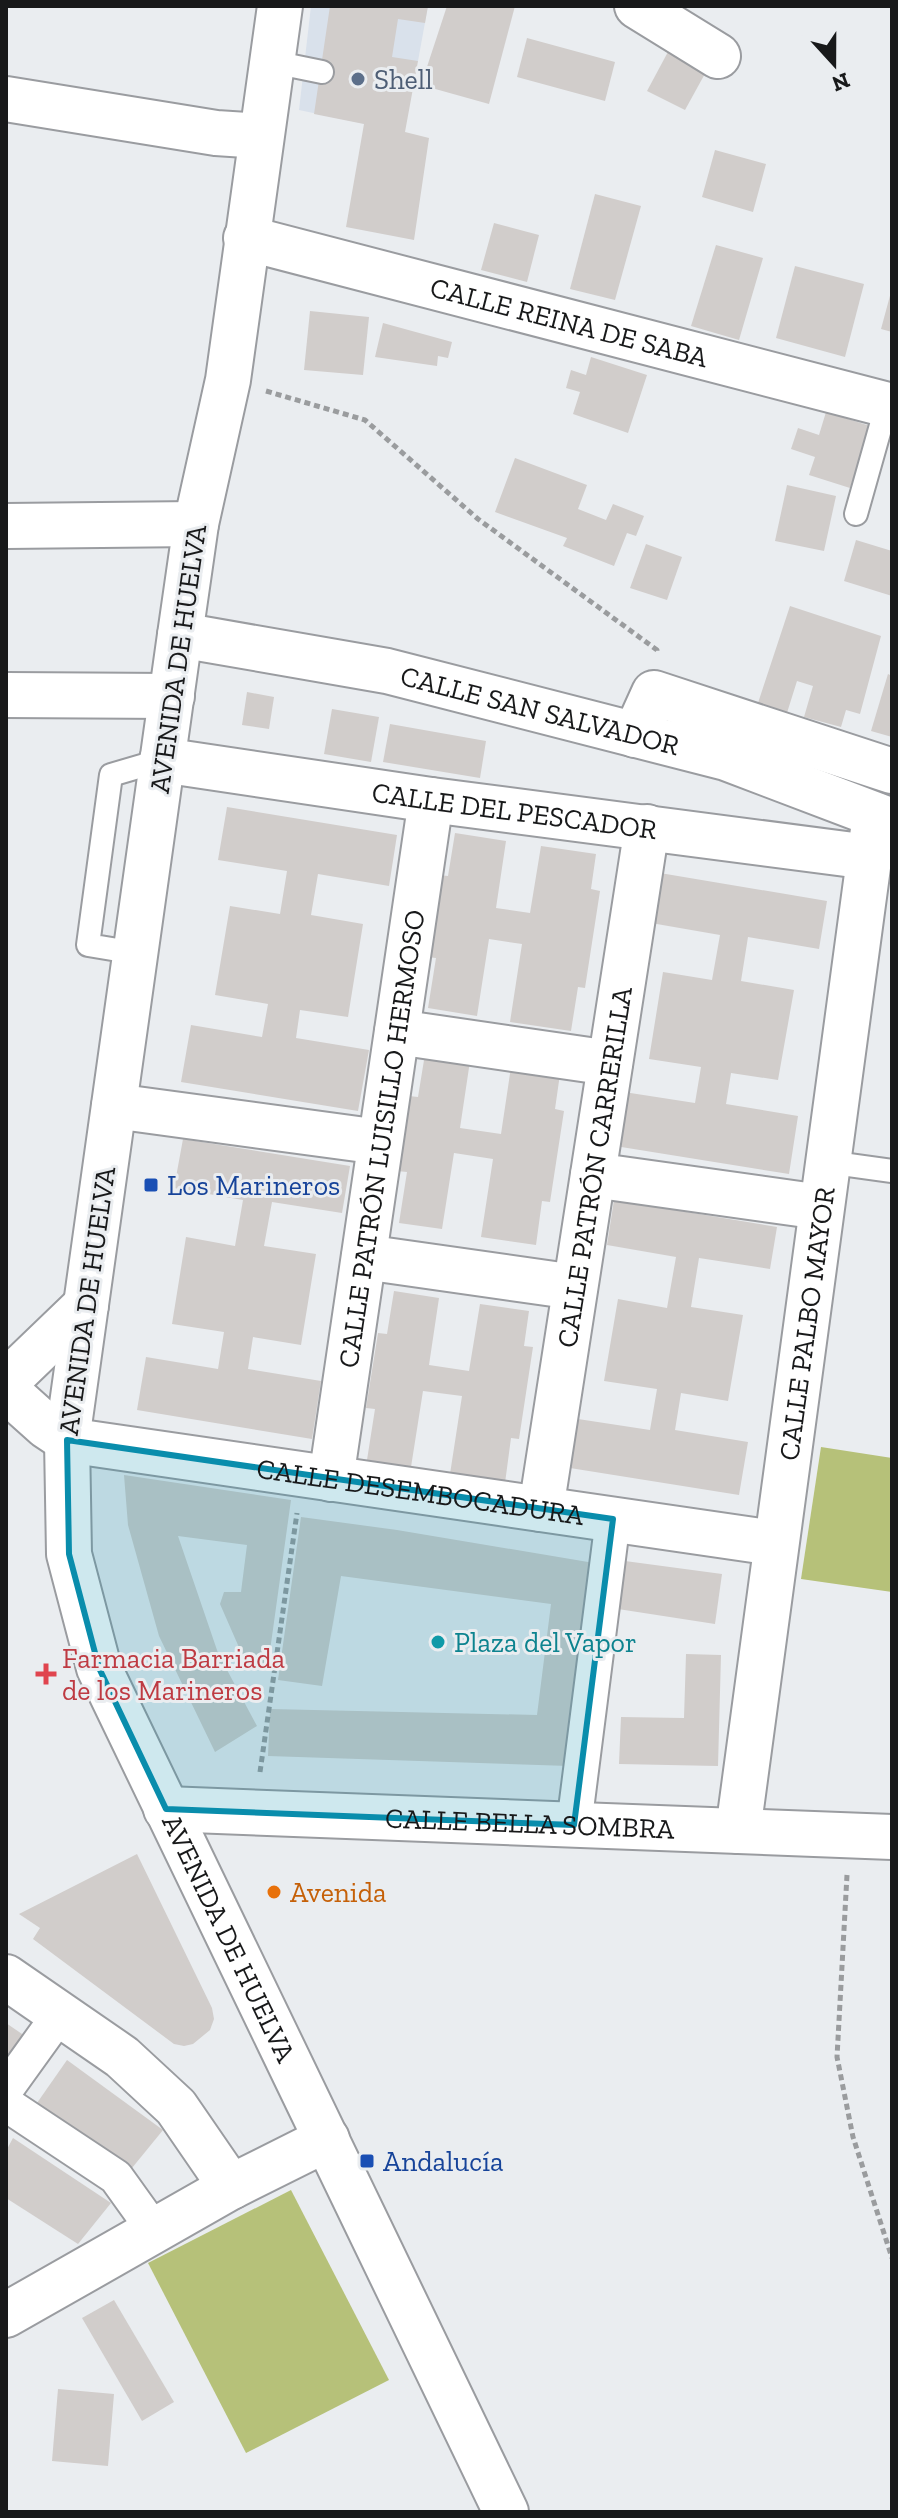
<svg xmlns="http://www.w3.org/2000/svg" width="898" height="2518" font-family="'Zilla Slab',serif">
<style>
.built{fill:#d9e1eb}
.green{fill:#b6c179}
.building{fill:#d1cdcb}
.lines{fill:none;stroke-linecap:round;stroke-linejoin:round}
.service-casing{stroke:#9a9ca0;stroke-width:26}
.pedestrian-casing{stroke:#9a9ca0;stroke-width:38}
.minor-casing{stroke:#9a9ca0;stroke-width:48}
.tertiary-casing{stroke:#9a9ca0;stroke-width:48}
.path{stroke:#9a9c9e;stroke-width:5;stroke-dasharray:6 4;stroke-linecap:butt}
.service{stroke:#fff;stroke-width:22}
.pedestrian{stroke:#fff;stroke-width:34}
.minor{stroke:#fff;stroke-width:44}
.tertiary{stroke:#fff;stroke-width:44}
.marked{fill:#098dac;fill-opacity:0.2;stroke:#098dac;stroke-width:6;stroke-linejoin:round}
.service-dot{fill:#5c6f8a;stroke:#eaedf0;stroke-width:3}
.transit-dot{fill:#1a4fb4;stroke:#eaedf0;stroke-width:3}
.culture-dot{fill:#0f9aa8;stroke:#eaedf0;stroke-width:3}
.health-dot{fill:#e0444e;stroke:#eaedf0;stroke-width:3}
.food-dot{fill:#e8710a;stroke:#eaedf0;stroke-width:3}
.labels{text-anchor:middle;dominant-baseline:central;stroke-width:6;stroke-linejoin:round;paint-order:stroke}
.service-label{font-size:28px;fill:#4e5e75;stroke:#eaedf0;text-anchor:start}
.street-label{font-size:28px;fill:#18191a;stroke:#eaedf0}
.transit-label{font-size:28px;fill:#164399;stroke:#eaedf0;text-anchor:start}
.culture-label{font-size:28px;fill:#0d838f;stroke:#eaedf0;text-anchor:start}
.health-label{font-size:28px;fill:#be3a42;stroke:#eaedf0;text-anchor:start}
.food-label{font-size:28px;fill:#c56008;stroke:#eaedf0;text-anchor:start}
</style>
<rect width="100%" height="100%" fill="#eaedf0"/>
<!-- built -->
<path class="built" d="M311,6h117l-10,55 -43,65 -76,-16z"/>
<!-- green -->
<g class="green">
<path d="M821,1447l71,11v134l-91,-13z"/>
<path d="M291,2190l98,190 -143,73 -98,-190z"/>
</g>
<!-- building -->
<g class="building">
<path d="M330,6h98l-3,17 -27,-4 -6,38 26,4 -13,71 24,6 -15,102 -68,-13 18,-103 -50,-10z"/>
<path d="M447,6h68l-26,98 -68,-19z"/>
<path d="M527,38l88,24 -10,39 -88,-24z"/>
<path d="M669,50l38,20 -22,40 -38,-19z"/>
<path d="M715,150l51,14 -13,48 -51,-15z"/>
<path d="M595,194l46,12 -26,94 -45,-11z"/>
<path d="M494,223l45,12 -12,47 -46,-12z"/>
<path d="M716,245l47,13 -24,82 -48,-14z"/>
<path d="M795,266l69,18 -19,73 -69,-19z"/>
<path d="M891,292h1v40l-11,-3z"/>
<path d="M310,311l59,6 -6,58 -59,-5z"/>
<path d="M383,323l69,19 -4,16 -10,-2 -1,10 -62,-9z"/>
<path d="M591,357l56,18 -19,58 -55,-19 7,-22 -14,-4 5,-18 15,5z"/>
<path d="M826,412l44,14 -20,62 -41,-13 6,-18 -24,-8 7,-21 21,7z"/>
<path d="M515,458l72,27 -9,24 28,11 7,-16 31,12 -8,20 -9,-3 -13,33 -51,-20 4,-8 -72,-26z"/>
<path d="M787,485l49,11 -12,55 -49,-10z"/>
<path d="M856,540l36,11v45l-48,-15z"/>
<path d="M646,544l36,13 -15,43 -37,-12z"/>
<path d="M790,606l91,30 -21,78 -14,-4 -5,17 -37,-10 9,-31 -16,-5 -11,35 -29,-10z"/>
<path d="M888,674l4,2v61l-21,-6z"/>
<path d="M247,692l27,5 -5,32 -27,-4z"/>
<path d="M332,709l47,8 -8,45 -47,-8z"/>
<path d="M390,724l96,17 -6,37 -97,-16z"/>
<path d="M227,807l170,28 -8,51 -71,-12 -7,41 52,9 -15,93 -48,-7 -4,28 73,12 -11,61 -177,-29 10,-57 71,12 6,-33 -53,-9 15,-89 50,8 7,-43 -69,-11z"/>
<path d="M455,833l51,8 -10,67 34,5 11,-67 55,8 -5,35 9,2 -15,97 -7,-1 -7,44 -61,-9 12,-78 -33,-5 -12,77 -49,-8 8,-50 -10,-1 13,-82 9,1z"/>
<path d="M660,873l167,28 -8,48 -71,-12 -7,44 53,9 -16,90 -47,-7 -5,31 72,12 -9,58 -174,-28 9,-54 71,11 6,-36 -52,-8 14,-87 49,8 8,-45 -69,-12z"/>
<path d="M425,1054l45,7 -10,67 41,6 10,-67 49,7 -5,35 9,2 -14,91 -8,-1 -6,44 -55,-8 12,-78 -39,-6 -12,76 -43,-6 8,-51 -10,-1 12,-75 9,1z"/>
<path d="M183,1139l167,27 -8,47 -70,-11 -8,44 52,8 -15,91 -48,-8 -5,32 73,12 -9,58 -175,-29 9,-53 72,12 6,-37 -52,-8 14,-87 49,9 8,-46 -69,-12z"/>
<path d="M614,1200l163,27 -7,42 -71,-11 -8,49 52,8 -15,86 -47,-8 -6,37 73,12 -9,53 -169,-27 8,-49 72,11 7,-41 -53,-8 14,-82 49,9 9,-51 -69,-12z"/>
<path d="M394,1291l45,7 -10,67 40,6 11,-67 49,7 -5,35 9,1 -14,92 -8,-1 -6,45 -55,-9 12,-78 -39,-5 -12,76 -44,-7 8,-51 -9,-1 12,-75 9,1z"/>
<path d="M124,1475l167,25 -23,165 -23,-4 -25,-57 4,-12h17l6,-47 -69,-9 40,117 39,73 -42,26 -56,-116 -31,-111z"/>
<path d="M301,1517l96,13 197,33 -25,203 -301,-10 2,-47 267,6 14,-111 -210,-28 -19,110 -44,-6z"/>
<path d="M625,1561l97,13 -7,50 -97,-15z"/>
<path d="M686,1654l35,1 -3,111 -99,-2 2,-47 63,1z"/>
<path d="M137,1854l75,154 2,11 -4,11 -17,14 -9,2 -10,-2 -141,-105 7,-11 -21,-14z"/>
<path d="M6,2023l19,13 -19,26z"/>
<path d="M67,2060l96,70 -31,38 -95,-65z"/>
<path d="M13,2138l98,65 -33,41 -72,-46v-47z"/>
<path d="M114,2300l60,102 -32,19 -60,-103z"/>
<path d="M58,2389l56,5 -6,72 -56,-5z"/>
</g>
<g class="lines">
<!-- service casing -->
<g class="service-casing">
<g id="service">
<path d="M273,62l49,10"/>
<path d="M856,514l31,-110"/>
<path d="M136,953l-48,-8 23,-170 51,-15"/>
<path d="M827,1162l65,9"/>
</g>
</g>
<!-- pedestrian casing -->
<g class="pedestrian-casing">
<g id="pedestrian">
<path d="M574,1825l39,-306"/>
<path d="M6,2089l54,-75"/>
<path d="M6,2104l110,73 38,53"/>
</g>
</g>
<!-- minor casing -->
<g class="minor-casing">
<g id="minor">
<path d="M637,6l81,50"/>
<path d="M6,99l210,34 45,3"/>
<path id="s1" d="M246,238l646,168"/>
<path d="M6,526l190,-2"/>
<path id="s2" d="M180,635l207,36 339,87 166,63"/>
<path d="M635,735l19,-42 238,78"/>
<path id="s3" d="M162,760l269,40 438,57"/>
<path d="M397,1032l213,31"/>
<path d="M114,1106l266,36"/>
<path d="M593,1175l228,32"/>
<path d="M364,1257l211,30"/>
<path id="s4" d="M6,1390l40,36 21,14 708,103"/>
<path id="s5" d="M331,1479l100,-679"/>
<path id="s6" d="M541,1509l106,-682"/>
<path id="s7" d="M166,1809l726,28"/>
<path id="s8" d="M738,1831l137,-1016"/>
<path d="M6,1977l116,80 54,50 55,80"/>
<path d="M6,2315l225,-128 96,-48"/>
</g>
</g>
<!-- tertiary casing -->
<g class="tertiary-casing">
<g id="tertiary">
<path id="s9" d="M280,6l-52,374 -32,144 -16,111 -113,805 2,114 30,114 407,844"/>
<path d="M6,695l166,1"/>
<path d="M6,1382l80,-77"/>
</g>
</g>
<!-- path -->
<g class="path">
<path d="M266,391l99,29 113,99 179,131v2"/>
<path d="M260,1772l37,-259"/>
<path d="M847,1875l-10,182 16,80 39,121"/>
</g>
<!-- service -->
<use href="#service" class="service"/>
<!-- pedestrian -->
<use href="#pedestrian" class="pedestrian"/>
<!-- minor -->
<use href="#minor" class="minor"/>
<!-- tertiary -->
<use href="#tertiary" class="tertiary"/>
</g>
<!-- marked area -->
<path class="marked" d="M67,1440l546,79 -39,306 -408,-16 -67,-141 -30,-114z"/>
<!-- markers -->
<circle class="service-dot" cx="358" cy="79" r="8"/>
<g class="transit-dot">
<rect x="143" y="1177" width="16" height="16" rx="4"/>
<rect x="359" y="2153" width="16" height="16" rx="4"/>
</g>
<circle class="culture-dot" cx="438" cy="1642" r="8"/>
<path class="health-dot" d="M42 1662h8v8h8v8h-8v8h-8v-8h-8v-8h8z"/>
<circle class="food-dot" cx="274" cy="1892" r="8"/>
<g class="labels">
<!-- service labels -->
<g class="service-label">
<text x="374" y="79">Shell</text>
</g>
<!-- street labels -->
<g class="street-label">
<text stroke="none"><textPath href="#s1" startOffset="334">CALLE REINA DE SABA</textPath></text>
<text transform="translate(178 659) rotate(-82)">AVENIDA DE HUELVA</text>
<text stroke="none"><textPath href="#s2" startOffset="368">CALLE SAN SALVADOR</textPath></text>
<text stroke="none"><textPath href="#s3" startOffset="356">CALLE DEL PESCADOR</textPath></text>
<text stroke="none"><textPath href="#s5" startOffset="344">CALLE PATRÓN LUISILLO HERMOSO</textPath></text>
<text stroke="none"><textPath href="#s6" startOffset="346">CALLE PATRÓN CARRERILLA</textPath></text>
<text transform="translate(87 1301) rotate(-82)">AVENIDA DE HUELVA</text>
<text stroke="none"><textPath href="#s8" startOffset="512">CALLE PALBO MAYOR</textPath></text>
<text stroke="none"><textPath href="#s4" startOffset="436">CALLE DESEMBOCADURA</textPath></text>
<text stroke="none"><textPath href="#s7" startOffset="364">CALLE BELLA SOMBRA</textPath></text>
<text stroke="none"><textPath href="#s9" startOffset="1982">AVENIDA DE HUELVA</textPath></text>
</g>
<!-- transit labels -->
<g class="transit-label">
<text x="167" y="1185">Los Marineros</text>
<text x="383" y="2161">Andalucía</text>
</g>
<!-- culture labels -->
<g class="culture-label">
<text x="454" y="1642">Plaza del Vapor</text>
</g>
<!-- health labels -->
<g class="health-label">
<text x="62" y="1658">Farmacia Barriada<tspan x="62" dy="32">de los Marineros</tspan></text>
</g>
<!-- food labels -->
<g class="food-label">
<text x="290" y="1892">Avenida</text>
</g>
</g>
<!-- border -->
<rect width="898" height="2518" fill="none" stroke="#18191a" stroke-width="16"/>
<!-- north arrow -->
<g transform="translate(834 64) rotate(159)" stroke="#eaedf0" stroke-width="6" paint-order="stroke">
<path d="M0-6L14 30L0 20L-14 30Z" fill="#18191a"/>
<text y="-12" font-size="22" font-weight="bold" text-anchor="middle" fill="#18191a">N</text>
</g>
</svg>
